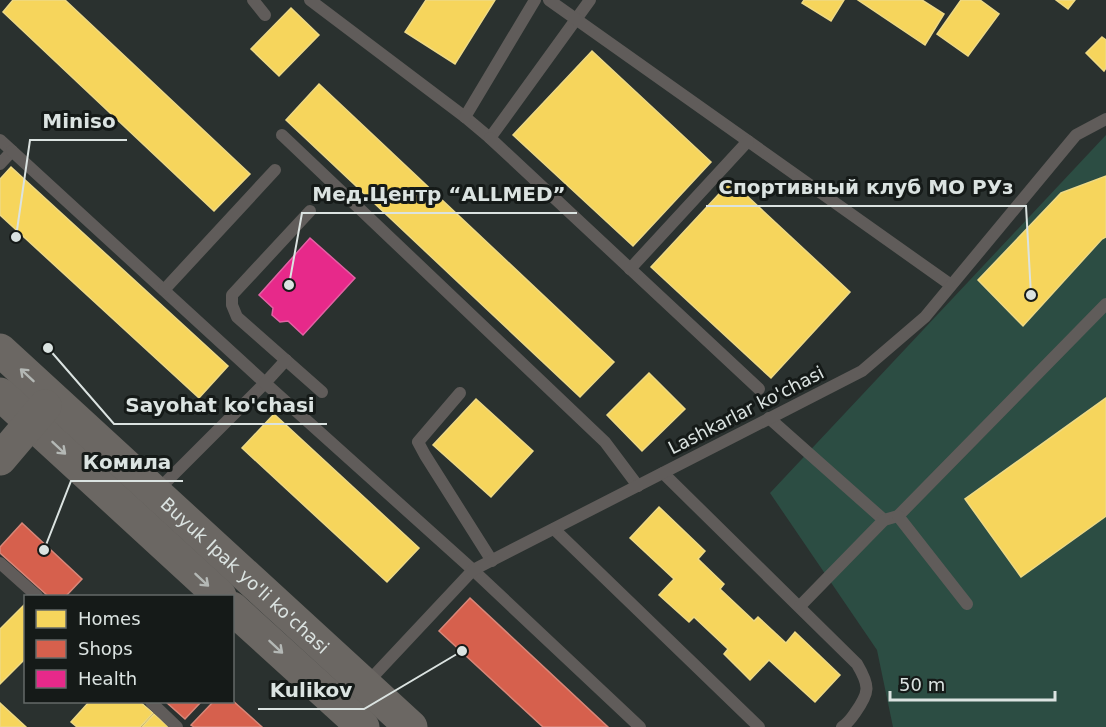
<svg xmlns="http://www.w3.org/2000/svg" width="1106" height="727" font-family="'DejaVu Sans',sans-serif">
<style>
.pitch{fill:#2c4d43}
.homes{fill:#f6d55c;stroke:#eed984;stroke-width:1.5}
.shops{fill:#d6604d;stroke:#d88779;stroke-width:1.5}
.health{fill:#e7298a;stroke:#e361a4;stroke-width:1.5}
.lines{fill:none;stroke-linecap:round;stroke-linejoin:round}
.lane{stroke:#605c5a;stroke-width:12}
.secondary{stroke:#6b6763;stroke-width:33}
.oneway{stroke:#b4b8b5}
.labels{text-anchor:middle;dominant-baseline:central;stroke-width:6;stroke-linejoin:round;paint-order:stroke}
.street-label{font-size:18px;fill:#dbe3e1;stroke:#151a18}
.leader{fill:none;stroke:#dbe3e1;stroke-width:2}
.callout-dot{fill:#dbe3e1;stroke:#151a18;stroke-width:2}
.callout-label{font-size:20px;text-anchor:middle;font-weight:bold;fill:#dbe3e1;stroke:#151a18;stroke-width:6;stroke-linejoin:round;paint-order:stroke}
</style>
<rect width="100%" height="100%" fill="#2a312f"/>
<!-- pitch -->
<path class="pitch" d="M1106,135v592h-213l-16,-77 -107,-157z"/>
<!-- homes -->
<g class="homes">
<path d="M13,0h52l185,174 -36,37 -211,-199z"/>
<path d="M426,0h69l-40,64 -50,-32z"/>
<path d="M804,0h40l-13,21 -29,-18z"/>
<path d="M858,0h64l22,14 -19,31z"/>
<path d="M961,0h19l19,14 -31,42 -31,-22z"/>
<path d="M1056,0h19l-7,9z"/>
<path d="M291,8l28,27 -40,41 -28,-27z"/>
<path d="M1102,37l4,3v28l-2,3 -18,-18z"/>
<path d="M592,51l119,111 -78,84 -120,-111z"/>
<path d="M319,84l295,278 -34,35 -294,-277z"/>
<path d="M11,167l217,199 -29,32 -199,-183v-36z"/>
<path d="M1106,176v61l-4,2 -79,87 -45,-46 83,-87z"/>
<path d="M731,181l119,111 -79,86 -120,-111z"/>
<path d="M649,373l36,36 -43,42 -35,-36z"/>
<path d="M1106,398v118l-85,61 -56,-78z"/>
<path d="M476,399l57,52 -42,46 -58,-52z"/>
<path d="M274,414l145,134 -32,34 -145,-134z"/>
<path d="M659,507l46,44 -7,8 26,25 -4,5 34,32 4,-4 28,26 9,-11 45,43 -25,27 -46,-42 -19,20 -26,-26 4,-5 -34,-32 -5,5 -30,-27 15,-16 -44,-41z"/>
<path d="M26,603v55l-26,26v-55z"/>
<path d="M89,702h51l13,11 -13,14h-63l-6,-5z"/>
<path d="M0,703l26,24h-26z"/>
<path d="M154,714l15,13h-27z"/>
</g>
<!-- shops -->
<g class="shops">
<path d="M22,523l60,56 -16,17h-18l-48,-43v-6z"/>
<path d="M470,598l138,129h-65l-104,-96z"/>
<path d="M232,700l30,27h-68l-3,-2 22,-23h19z"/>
<path d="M166,702h35l-16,17z"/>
</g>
<!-- health -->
<path class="health" d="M310,238l45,40 -52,57 -15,-14 -8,1 -8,-7 1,-7 -14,-13z"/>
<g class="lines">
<!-- lane -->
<g class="lane">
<path d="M253,0l12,15"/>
<path d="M310,0l155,117 25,21 100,-138"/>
<path d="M549,0l402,285"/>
<path d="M465,117l70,-117"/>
<path d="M282,135l323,307 33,44"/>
<path d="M490,138l269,251"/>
<path d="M0,140l12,11 -12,13"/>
<path d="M12,151l253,232 -108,108"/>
<path d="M310,211l-78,84v10l5,12 85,75"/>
<path d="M630,269l118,-128"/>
<path d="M164,290l111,-120"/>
<path d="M286,360l-21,23 208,187 167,157"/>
<path d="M460,393l-42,49 7,13 67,106"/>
<path d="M769,418l115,102 14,-4 208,-212"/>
<path d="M663,473l194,191c13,22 13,28 -2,49 -4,6 -7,10 -13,14"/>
<path d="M898,516l69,88"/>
<path d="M554,529l205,198"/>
<path d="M0,563l37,33"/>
<path d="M800,606l84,-86"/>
<path d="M366,684l107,-114 389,-199 63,-54 151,-182 30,-16"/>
<path d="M151,702l26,25"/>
</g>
<!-- secondary -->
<g class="secondary">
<path id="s1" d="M0,350l411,377"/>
<path d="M0,394l220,202"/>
<path d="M0,459l45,-53"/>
<path d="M232,608l131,119"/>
</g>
</g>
<!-- one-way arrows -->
<defs><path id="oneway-shaft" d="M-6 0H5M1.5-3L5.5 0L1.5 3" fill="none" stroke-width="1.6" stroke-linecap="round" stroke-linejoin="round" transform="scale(1.5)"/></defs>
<g class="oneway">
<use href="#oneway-shaft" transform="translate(27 375) rotate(-137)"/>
<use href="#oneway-shaft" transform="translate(59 448) rotate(43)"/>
<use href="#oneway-shaft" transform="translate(202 580) rotate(43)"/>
<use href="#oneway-shaft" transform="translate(276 647) rotate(43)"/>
</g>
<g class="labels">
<!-- street labels -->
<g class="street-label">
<text transform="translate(746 410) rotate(-27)">Lashkarlar ko'chasi</text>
<text stroke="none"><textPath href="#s1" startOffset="333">Buyuk Ipak yo'li ko'chasi</textPath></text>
</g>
</g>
<!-- callouts -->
<path class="leader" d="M16 237L30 140H127M1031 295L1026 206H706M289 285L302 213H577M48 348L114 424H327M44 550L71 481H183M462 651L364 709H258"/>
<g class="callout-dot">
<circle cx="16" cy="237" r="6"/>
<circle cx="1031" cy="295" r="6"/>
<circle cx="289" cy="285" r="6"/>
<circle cx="48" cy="348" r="6"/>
<circle cx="44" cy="550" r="6"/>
<circle cx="462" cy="651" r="6"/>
</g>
<g class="callout-label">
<text x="79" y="128">Miniso</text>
<text x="866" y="194">Спортивный клуб МО РУз</text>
<text x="439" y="201">Мед.Центр “ALLMED”</text>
<text x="220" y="412">Sayohat ko'chasi</text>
<text x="127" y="469">Комила</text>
<text x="311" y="697">Kulikov</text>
</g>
<!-- legend -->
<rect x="24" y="595" width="210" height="108" fill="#151a18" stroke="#646a68" stroke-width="1.5"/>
<rect x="36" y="610" width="30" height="18" fill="#f6d55c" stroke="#646a68" stroke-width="1.5"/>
<text x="78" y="625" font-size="18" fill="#dbe3e1">Homes</text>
<rect x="36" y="640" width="30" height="18" fill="#d6604d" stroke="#646a68" stroke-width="1.5"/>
<text x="78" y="655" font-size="18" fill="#dbe3e1">Shops</text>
<rect x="36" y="670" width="30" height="18" fill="#e7298a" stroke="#646a68" stroke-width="1.5"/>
<text x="78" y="685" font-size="18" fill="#dbe3e1">Health</text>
<!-- scale -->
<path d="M890 691v9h165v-9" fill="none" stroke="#dbe3e1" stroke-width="3"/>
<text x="899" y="691" font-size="18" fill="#dbe3e1" stroke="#151a18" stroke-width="4.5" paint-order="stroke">50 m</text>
</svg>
